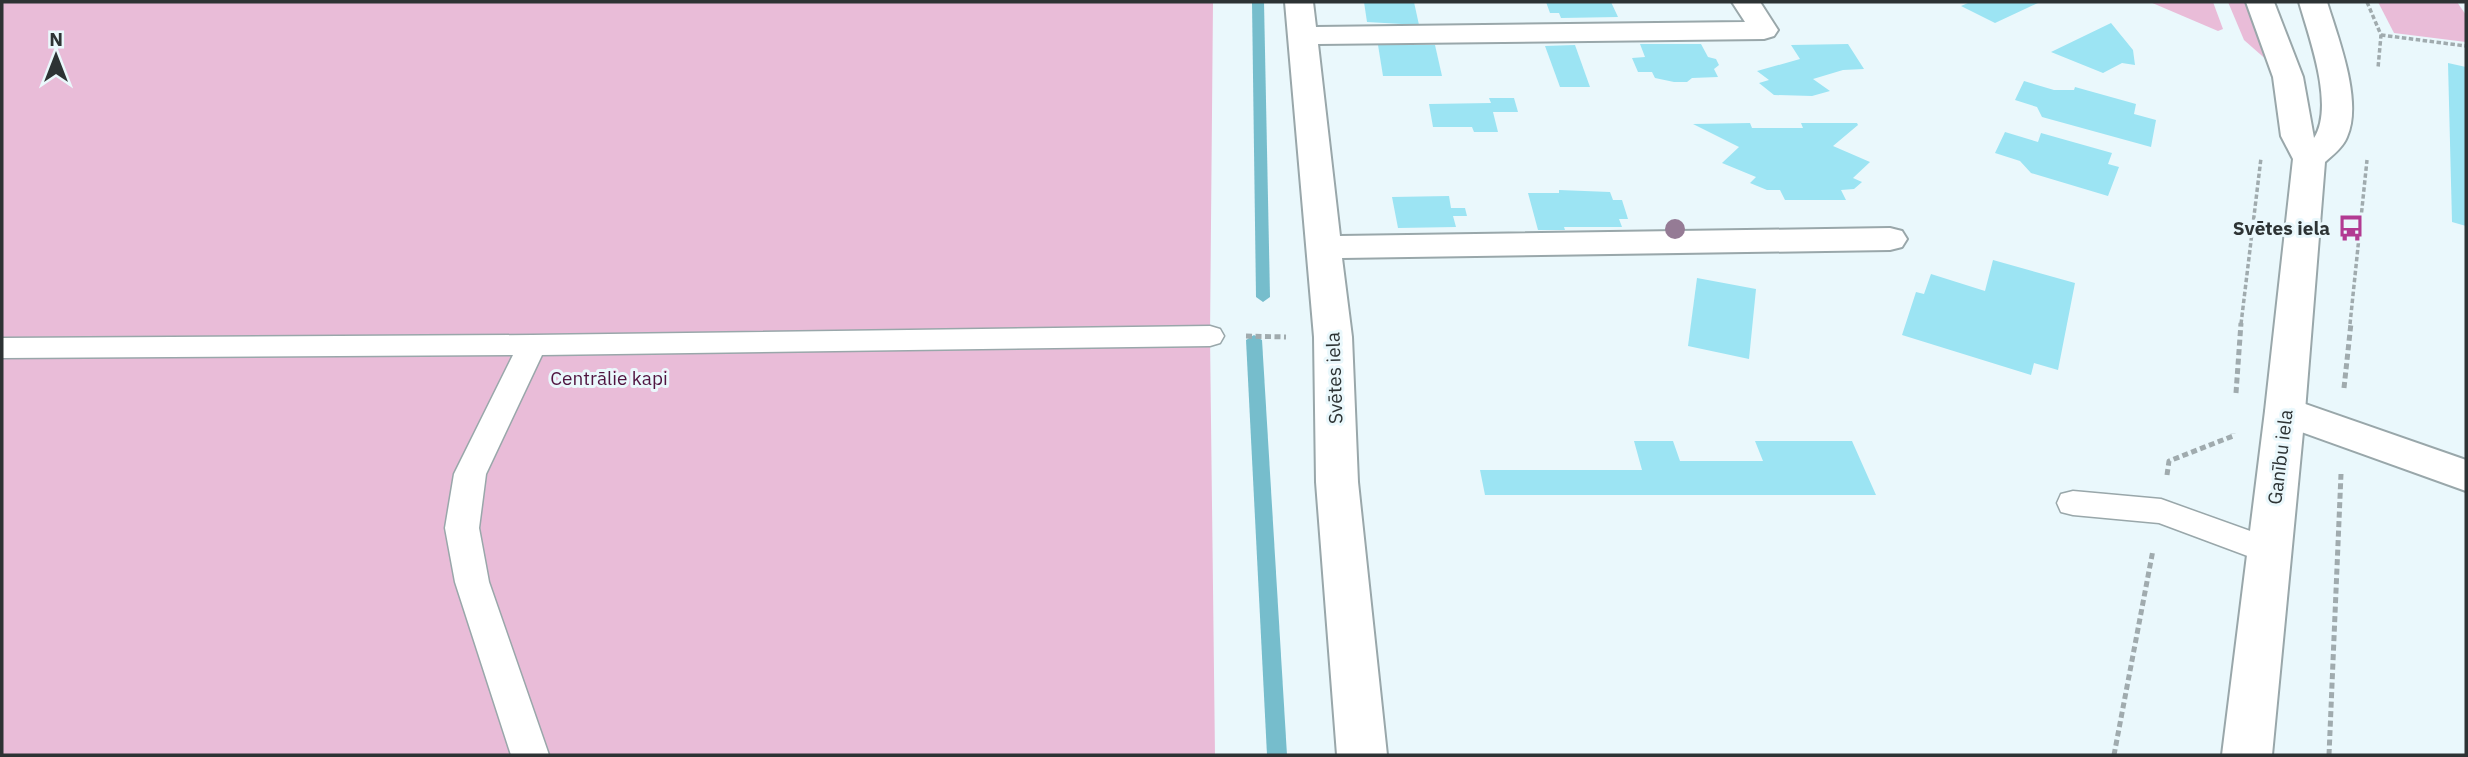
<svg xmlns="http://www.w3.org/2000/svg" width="2468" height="757" font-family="'IBM Plex Sans',sans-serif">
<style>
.green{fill:#e9bcd8}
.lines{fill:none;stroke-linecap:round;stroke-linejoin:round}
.stream{fill:#76bdcc;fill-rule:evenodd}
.building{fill:#9ce4f3}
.service-casing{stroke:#99a7aa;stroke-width:3}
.minor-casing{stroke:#99a7aa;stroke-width:4}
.trunk-casing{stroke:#99a7aa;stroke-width:4}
.path-far1{stroke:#a0abae;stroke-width:3.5;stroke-dasharray:4.5 2.5;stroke-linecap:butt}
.path{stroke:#a0abae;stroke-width:5;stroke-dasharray:6 3.5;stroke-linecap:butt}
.service{fill:#fff;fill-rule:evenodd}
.minor{fill:#fff;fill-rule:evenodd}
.trunk{fill:#fff;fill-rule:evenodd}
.tree{fill:#957b95}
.labels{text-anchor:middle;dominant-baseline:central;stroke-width:6;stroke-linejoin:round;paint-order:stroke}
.poi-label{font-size:19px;font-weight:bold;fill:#2d3334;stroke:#eaf8fc;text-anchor:end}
.park-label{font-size:19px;fill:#501440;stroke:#eaf8fc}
.street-label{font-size:19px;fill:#2d3334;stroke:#eaf8fc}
</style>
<rect width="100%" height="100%" fill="#eaf8fc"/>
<!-- green -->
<g class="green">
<path d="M2,2h1211l-3,334 5,419h-1213z"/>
<path d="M2150,2h63l10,27 -5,2z"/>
<path d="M2228,2h19l14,31 8,29 -25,-22z"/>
<path d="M2378,2h79l9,13v27l-72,-9z"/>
</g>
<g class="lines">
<!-- stream -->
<g class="stream">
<path d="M1252,2h12l6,295 -7,5 -7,-5z"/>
<path d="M1254,335l8,5 25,415h-20l-21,-415z"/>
</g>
</g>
<!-- building -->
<g class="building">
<path d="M1364,2h50l5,23 -52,-3z"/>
<path d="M1546,2h65l7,15 -57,1 -2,-5h-9z"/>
<path d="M1965,2h75l-45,21 -34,-17 7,-3z"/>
<path d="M2111,23l22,27 2,15 -13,-2 -19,10 -52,-21z"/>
<path d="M1640,44h61l7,13 8,2 3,6 -5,4 4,8 -26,1 -5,4h-13l-19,-4 -3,-6h-14l-6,-14 13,-1z"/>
<path d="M1848,44l16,25 -21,1 -30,9 17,12 -18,5 -38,-1 -15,-12 10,-3 -12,-9 43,-12 -9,-14z"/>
<path d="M1378,45h57l7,31h-59z"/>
<path d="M1575,45l15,42h-30l-15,-41z"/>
<path d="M2448,63l18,4v159l-14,-4z"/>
<path d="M2024,81l30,9h20l1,-3 61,17 -2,10 22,6 -5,27 -109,-30 -5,-10 -22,-7z"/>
<path d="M1489,98h25l4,14h-25l5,20h-24l-2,-5h-39l-4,-23 62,-1z"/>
<path d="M1750,123l2,5h51l-2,-5h56l1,2 -25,21 37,16 -17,16 9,4 -8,7 -13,1 5,10h-61l-5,-10h-13l-17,-7 6,-6 -34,-14 17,-16 -46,-23z"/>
<path d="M2005,132l33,10 3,-9 71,20 -4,11 11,3 -11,29 -77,-23 -11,-12 -25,-8z"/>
<path d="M1559,190l51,2 3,8h9l6,19h-9l3,8h-58l1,3h-27l-10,-37h31z"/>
<path d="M1449,196l2,12h14l2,8h-14l3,11 -58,1 -6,-31z"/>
<path d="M1993,260l82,23 -17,87 -24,-7 -3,12 -129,-40 14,-43 8,2 7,-20 54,17z"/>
<path d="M1697,278l59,11 -7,70 -61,-13z"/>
<path d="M1634,441h39l7,20h83l-8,-20h97l24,54h-391l-5,-25h162z"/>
</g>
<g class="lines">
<!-- service casing -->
<g class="service-casing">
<g id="service">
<path d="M1210,326l10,3 4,7 -4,7 -10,3 -668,9 -56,119 -7,54 10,54 60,173h-38l-56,-173 -10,-54 9,-54 59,-119 -511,3v-20l530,-3z"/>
<path d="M2073,491l88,8 120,43 5,9 -5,9 -12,4 -110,-41 -86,-8 -12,-3 -4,-9 4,-9z"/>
</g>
</g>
<!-- minor casing -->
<g class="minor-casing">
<g id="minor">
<path d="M1285,2h28l3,25 429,-5 -13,-20h28l18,28 -4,6 -10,3 -446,5 22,192 550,-8 12,3 5,8 -5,8 -12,3 -548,8 10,79 6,145 29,273h-50l-21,-273 -2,-145z"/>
<path d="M2285,397l181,63v31l-195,-70 -6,-10 6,-10z"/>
</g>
</g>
<!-- trunk casing -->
<g class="trunk-casing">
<path id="trunk" d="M2246,2h28l29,75 11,61c21,-32 -5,-101 -15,-136h28c11,36 36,99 20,135 -4,10 -14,18 -22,25l-20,249 -33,344h-50l43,-344 28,-252 -12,-23 -8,-59z"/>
</g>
<!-- path-far1 -->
<g class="path-far1">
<path d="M2367,2l14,33 -3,33"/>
<path d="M2381,35l85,11"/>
<path d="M2241,324l20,-166"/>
<path d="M2350,324l17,-164"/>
</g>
<!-- path -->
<g class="path">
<path d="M1246,336l40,1"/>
<path d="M2344,388l7,-65"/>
<path d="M2236,393l5,-70"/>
<path d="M2167,475l2,-14 64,-25v-3"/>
<path d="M2114,755l39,-205"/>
<path d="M2329,755l12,-281"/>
</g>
<!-- service -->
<use href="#service" class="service"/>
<!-- minor -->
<use href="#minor" class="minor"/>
<!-- trunk -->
<use href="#trunk" class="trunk"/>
</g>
<!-- trees -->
<circle class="tree" cx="1675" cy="229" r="10"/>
<!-- icons -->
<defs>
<g id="bus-bare" transform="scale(2.1)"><path d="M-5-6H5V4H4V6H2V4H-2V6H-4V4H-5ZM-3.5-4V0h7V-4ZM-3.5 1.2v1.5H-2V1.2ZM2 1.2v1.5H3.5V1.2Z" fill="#b23b92" stroke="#eaf8fc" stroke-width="2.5" paint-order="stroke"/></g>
</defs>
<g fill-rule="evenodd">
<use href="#bus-bare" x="2351" y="228"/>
</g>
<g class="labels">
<!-- poi labels -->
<g class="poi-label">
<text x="2330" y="228">Svētes iela</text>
</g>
<!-- park labels -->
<g class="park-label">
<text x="609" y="378">Centrālie kapi</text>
</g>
<!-- street labels -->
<g class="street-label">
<text transform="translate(1334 378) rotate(-92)">Svētes iela</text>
<text transform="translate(2280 457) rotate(-83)">Ganību iela</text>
</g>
</g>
<!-- border -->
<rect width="2468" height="757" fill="none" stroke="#2d3334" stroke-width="7"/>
<!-- north arrow -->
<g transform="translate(56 56)" stroke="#eaf8fc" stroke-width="5" paint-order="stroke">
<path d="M0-5L12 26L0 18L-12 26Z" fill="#2d3334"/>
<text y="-10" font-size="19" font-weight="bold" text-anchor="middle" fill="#2d3334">N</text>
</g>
</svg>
